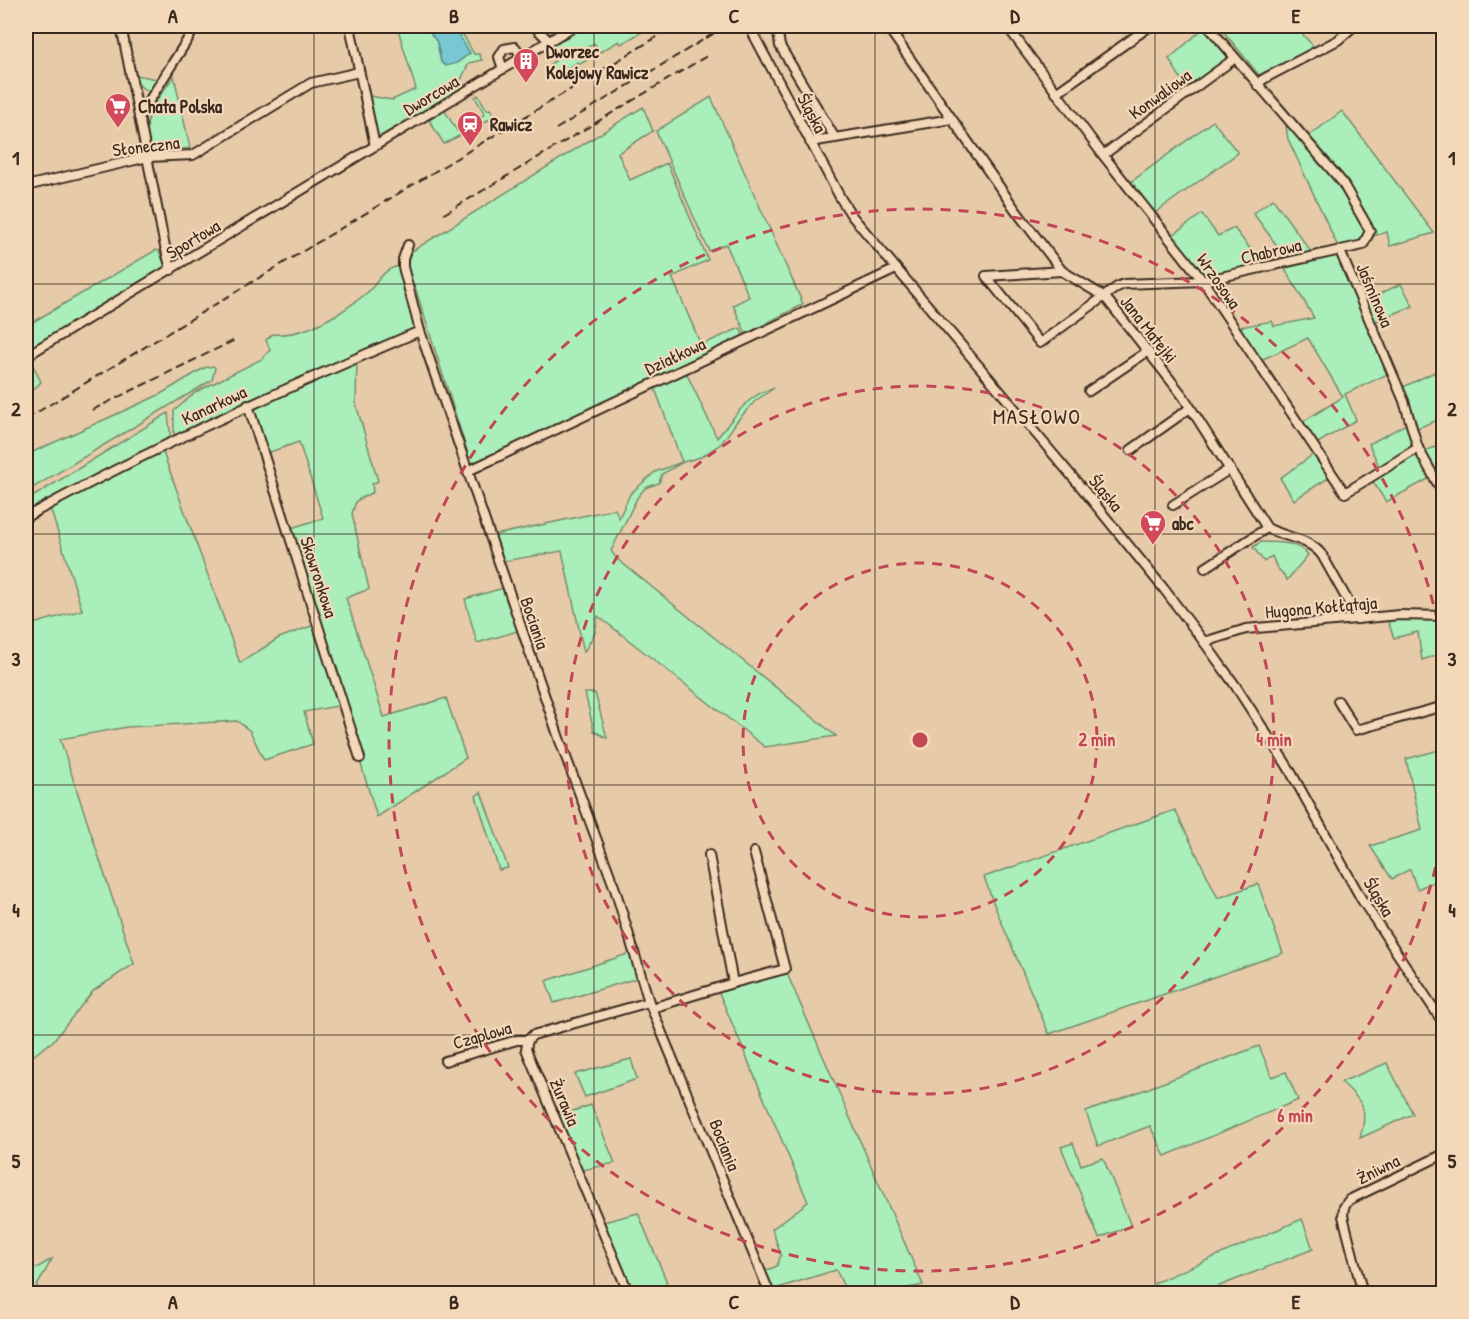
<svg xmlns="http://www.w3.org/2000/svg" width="1469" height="1319" font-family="'Patrick Hand',sans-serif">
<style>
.green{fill:#aaefbb;stroke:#728c6c;stroke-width:1.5}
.water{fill:#78c8d3;stroke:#60898b;stroke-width:1.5}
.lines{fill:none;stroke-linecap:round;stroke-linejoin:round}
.minor-casing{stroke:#3b2a1e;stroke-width:12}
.minor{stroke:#f3d8ba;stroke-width:8}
.rail{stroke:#3b2a1e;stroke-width:2;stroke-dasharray:9 4.5;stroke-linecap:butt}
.grid{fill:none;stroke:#3b2a1e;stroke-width:1.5;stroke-opacity:0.55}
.ring{fill:none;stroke:#c24655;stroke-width:3;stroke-dasharray:10 8}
.labels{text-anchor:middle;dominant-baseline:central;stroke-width:4.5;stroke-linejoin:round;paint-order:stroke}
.poi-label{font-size:18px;font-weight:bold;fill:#3b2a1e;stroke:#f3d8ba;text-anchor:start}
.street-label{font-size:18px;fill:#3b2a1e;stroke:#f3d8ba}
.quarter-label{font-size:21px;letter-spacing:1.5px;fill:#3b2a1e;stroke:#f3d8ba}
.centre{fill:#c24655;stroke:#f3d8ba;stroke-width:3}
.ring-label{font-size:18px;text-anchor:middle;font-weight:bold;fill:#c24655;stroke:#f3d8ba;stroke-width:4.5;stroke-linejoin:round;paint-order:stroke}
.neatline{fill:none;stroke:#3b2a1e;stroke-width:2}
.grid-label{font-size:20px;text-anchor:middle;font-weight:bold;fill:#3b2a1e}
</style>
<rect width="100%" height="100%" fill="#e7cba9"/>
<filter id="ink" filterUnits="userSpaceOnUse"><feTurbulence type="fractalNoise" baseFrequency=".0167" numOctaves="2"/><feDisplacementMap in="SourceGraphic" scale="12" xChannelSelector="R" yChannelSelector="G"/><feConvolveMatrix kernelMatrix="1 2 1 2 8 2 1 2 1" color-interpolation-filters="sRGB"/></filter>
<g filter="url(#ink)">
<!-- green -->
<g class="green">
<path d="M397,26h33l1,8 6,8 4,20 29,-9 -17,-27h5l16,28h5l3,6 -13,3 -10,21 7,4 -88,50 -5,-3 -9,-40 28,5 24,-11z"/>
<path d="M587,26h65l-31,18 -2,-3 -19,11 -6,-9 -11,7 3,5 3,-2 3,4 -12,7 -2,-2 -22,13 -6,-11 5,-3 -8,-12z"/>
<path d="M1206,26l28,33 -45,33 -20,-33z"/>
<path d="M1219,26h76l20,22 -56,27z"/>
<path d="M131,74l31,6c-12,20 -23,7 -31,-6z"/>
<path d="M174,76l16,72 -32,5c-8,-3 -9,-8 -10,-16 -5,-24 13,-42 26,-61z"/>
<path d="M478,95l9,15 3,-1 4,8 -50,27 -15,-24 16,-9 12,20 28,-17 -10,-17z"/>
<path d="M711,97l92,207 -57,30 -13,-29 16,-8 -23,-53 -17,7 -53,-120z"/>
<path d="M643,107l10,24 -35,22 12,27 37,-17 41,97 -36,17 29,68 39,-17 5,11 -61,29 33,70c17,-20 29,-43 57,-50l-19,13 -18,20 -16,23 -20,13 -18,5 -21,12 -3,9 -14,5 -8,10 -26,53 5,7 220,178 -71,11 -167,-131 -3,17 -11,19 -22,-101 -64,11 -8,-26 125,-27 4,9 11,-24 25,-22 27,-10 -29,-79 -185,88 -2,-7 4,-4 -55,-173 -6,1 11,43 -63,24 -1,49 22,77 -6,3 1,8 -17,9 -4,13 17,75 -23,9 38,119 62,-19 20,60 -89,59 -34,-112 -39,7 9,32 -49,16 -14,-29 -13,-10 -110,6 -67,12 74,225 -41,27 -40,50 -27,20v-435l56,-16 -33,-106 -23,13v-16l142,-88 3,29 -10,5 79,216 39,-25 38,-14 -29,-95 35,-11 -24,-76 -35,12 -16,-49 -69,33 -5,-4v-23l22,-19 66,-33 8,-9 -4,-10 7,-6c24,2 46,-9 66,-21 7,-4 26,-18 31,-23 9,-10 17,-26 33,-23l3,-12z"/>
<path d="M1342,111l92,122 -44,13 -3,-14 -14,4 -2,-4 -8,13 -23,6 22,51 39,-18 12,22 -42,17 21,49 -47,22 11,26 -43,26 -14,-22 44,-27 -35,-59 -51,24 -22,-34 37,-7 2,5 40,-8 -32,-54 7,-2 -36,-49 20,-14 41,57 26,-5 -52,-112 -2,-13 5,-2 14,15z"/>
<path d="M1213,121l25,32 -86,62 -25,-30z"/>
<path d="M1202,214l16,22 16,-8 31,40 -62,13 -34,-43z"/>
<path d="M156,250l3,1 6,15 -2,4 -137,81v-25z"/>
<path d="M31,361l10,21 -15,15v-9l3,-5 -3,-10v-11z"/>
<path d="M213,366l2,2 -3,12 -186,112v-37l133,-60 45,-27z"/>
<path d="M1443,368v50l-31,12 8,23 23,-9v27l-57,31 -16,-25 11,-6 -12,-27 41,-22 -11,-33z"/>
<path d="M1317,452l16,23 -39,25 -14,-22z"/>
<path d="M1261,542c18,1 35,-1 47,13l-21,25 -11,-14 -4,-10 -8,6 -11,-15z"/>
<path d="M507,587l14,43 -44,13 -12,-44z"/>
<path d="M1386,616h57v37l-21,7 -4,-28 -24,6z"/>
<path d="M585,693h10l12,45 -13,-7z"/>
<path d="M1443,749v114l-8,3 5,13 -23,10 -7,-20 -18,10 -22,-33 52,-16 -16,-71z"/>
<path d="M481,792l27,76 -9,2 -23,-74z"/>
<path d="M1175,810l43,88 40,-14 25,69 -234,81 -54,-127 -11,-30z"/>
<path d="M634,952l7,25 -87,26 -8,-22z"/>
<path d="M785,969l138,316 -39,8h-37l-11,-23 -68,21 -7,-18 16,-7 4,-11 -9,-26 36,-27 -91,-214z"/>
<path d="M1259,1046l13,31 14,-5 12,28 -133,56 -15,-30 -52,20 -12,-34z"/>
<path d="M631,1059l6,20 -52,18 -10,-23z"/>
<path d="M1387,1063l26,51 -53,24c9,-28 3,-37 -19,-56z"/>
<path d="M591,1105l24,58 -37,8 -23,-54z"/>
<path d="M1073,1143l8,22 22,-7 28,68 -32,12 -38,-91z"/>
<path d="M638,1213l28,67 2,13h-39l-29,-70z"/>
<path d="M1302,1219l11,30 -96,38 2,6h-60l-5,-10z"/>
<path d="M52,1259l-19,34h-7v-19z"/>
</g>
<!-- water -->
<path class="water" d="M430,26h23l17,27 -13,10 -11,3 -5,-4 -4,-20 -6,-8z"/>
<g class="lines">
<!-- minor casing -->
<g class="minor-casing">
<g id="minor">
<path d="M121,26l43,216 7,28"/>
<path d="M350,26l25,120"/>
<path d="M534,26l15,15"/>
<path d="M749,26l92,173 11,17 229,271 83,102 40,53 31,43 53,82 74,133 82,124"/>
<path d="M787,26l-9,7 2,13 55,92"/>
<path d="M887,26l130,186 45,59 43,26 78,99 84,132c19,10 42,10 55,27l36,64"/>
<path d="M1007,26l96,129 100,126 142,212 73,-45"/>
<path d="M503,69l-4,-12 5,-8 11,-2 8,10"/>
<path d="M1258,86l4,-6 7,-4 69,-36 16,-14"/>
<path d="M1056,93l94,-67"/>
<path d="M139,117l57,-91"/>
<path d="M810,142l142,-23"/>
<path d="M1103,155l131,-96"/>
<path d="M26,186l122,-29 45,-2 118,-72 48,-11"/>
<path d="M408,245l-5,14v8l17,64 140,410 55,148 34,113 121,292"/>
<path d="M1340,251l64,150 14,47 26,47"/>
<path d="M1062,271l-76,5 54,67 77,-56 7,-3 79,-3 160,-36 7,-14 -28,-49 -134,-156"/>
<path d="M26,356l548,-330"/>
<path d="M1089,391l59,-40"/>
<path d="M248,405l112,353"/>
<path d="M1131,450l59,-42"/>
<path d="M468,471l428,-202"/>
<path d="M1173,505l57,-36"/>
<path d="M26,517c127,-70 260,-129 394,-186"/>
<path d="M1205,568l62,-40"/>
<path d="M1204,642l42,-13 154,-14 44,1"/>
<path d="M1338,701l18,29 88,-24"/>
<path d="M733,983l52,-14 -31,-117"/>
<path d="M652,1008l81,-25 -24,-128"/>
<path d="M445,1061l72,-21h11"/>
<path d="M629,1294l-103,-245 2,-9 5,-5 116,-33"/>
<path d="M1363,1294l-20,-78 1,-9 5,-7 95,-46"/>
</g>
</g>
<!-- minor -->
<use href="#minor" class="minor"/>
<!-- rail -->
<g class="rail">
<path d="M556,129l170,-103"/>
<path d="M444,214l266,-160"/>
<path d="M92,410l145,-71"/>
<path d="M26,419l649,-393"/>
</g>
</g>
</g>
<!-- grid -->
<path class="grid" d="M314,26v1268M594,26v1268M875,26v1268M1155,26v1268M26,284h1418M26,534h1418M26,785h1418M26,1035h1418"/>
<!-- distance rings -->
<g class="ring">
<circle cx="920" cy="740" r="177"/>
<circle cx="920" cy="740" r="354"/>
<path d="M1443 832A531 531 0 1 1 1443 648"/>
</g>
<!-- icons -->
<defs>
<g id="building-pin" transform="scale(1.35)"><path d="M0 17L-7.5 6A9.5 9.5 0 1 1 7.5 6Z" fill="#d1495b" stroke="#f3d8ba"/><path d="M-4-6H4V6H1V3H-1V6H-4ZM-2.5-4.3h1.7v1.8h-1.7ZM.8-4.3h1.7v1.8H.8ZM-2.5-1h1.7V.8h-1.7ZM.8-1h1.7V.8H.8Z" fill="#fff"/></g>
<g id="supermarket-pin" transform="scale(1.35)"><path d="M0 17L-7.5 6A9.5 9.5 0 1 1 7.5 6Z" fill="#d1495b" stroke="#f3d8ba"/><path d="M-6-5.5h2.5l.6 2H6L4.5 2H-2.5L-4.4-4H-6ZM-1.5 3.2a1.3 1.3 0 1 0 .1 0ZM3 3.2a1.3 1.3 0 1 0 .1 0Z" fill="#fff"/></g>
<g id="station-pin" transform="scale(1.35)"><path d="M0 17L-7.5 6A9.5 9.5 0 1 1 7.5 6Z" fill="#d1495b" stroke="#f3d8ba"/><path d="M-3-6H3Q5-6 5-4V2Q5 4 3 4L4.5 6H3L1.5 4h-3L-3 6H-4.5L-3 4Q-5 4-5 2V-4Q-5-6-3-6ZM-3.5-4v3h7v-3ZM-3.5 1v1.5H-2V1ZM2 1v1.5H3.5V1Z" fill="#fff"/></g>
</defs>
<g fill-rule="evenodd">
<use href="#building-pin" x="526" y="61"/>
<use href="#supermarket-pin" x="118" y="106"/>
<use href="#station-pin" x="470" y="124"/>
<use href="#supermarket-pin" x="1153" y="523"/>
</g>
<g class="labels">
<!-- poi labels -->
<g class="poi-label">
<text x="546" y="51">Dworzec<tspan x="546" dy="21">Kolejowy Rawicz</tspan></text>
<text x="138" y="106">Chata Polska</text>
<text x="490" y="124">Rawicz</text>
<text x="1172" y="523">abc</text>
</g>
<!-- street labels -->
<g class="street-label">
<text transform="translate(1160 94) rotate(-36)">Konwaliowa</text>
<text transform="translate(431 95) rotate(-31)">Dworcowa</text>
<text transform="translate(812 113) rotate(62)">Śląska</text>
<text transform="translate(146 146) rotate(-7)">Słoneczna</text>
<text transform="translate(193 239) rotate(-31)">Sportowa</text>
<text transform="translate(1271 251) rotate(-13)">Chabrowa</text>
<text transform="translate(1219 281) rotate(55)">Wrzosowa</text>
<text transform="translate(1375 295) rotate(67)">Jaśminowa</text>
<text transform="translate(1149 329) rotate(52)">Jana Matejki</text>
<text transform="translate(675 356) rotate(-25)">Działkowa</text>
<text transform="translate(214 405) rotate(-25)">Kanarkowa</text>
<text transform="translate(1106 493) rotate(50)">Śląska</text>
<text transform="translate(319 577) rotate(72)">Skowronkowa</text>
<text transform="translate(1321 607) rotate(-5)">Hugona Kołłątaja</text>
<text transform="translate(535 623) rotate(71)">Bociania</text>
<text transform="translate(1379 897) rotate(59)">Śląska</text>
<text transform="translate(482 1035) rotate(-16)">Czaplowa</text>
<text transform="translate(565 1102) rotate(67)">Żurawia</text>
<text transform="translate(725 1145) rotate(68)">Bociania</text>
<text transform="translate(1378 1169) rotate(-26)">Żniwna</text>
</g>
<!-- quarter labels -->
<g class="quarter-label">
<text x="1037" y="416">MASŁOWO</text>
</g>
</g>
<circle cx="920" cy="740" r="9" class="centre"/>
<g class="ring-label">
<text x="1097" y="746">2 min</text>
<text x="1274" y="746">4 min</text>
<text x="1295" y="1122">6 min</text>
</g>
<!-- margin -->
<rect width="1469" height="1319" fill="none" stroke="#f3d8ba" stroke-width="66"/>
<rect x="33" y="33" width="1403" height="1253" class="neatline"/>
<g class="grid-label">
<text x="173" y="23">A</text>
<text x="454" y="23">B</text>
<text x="734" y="23">C</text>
<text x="1015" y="23">D</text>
<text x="1296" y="23">E</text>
<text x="16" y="165">1</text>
<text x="1452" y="165">1</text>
<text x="16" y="416">2</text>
<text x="1452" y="416">2</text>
<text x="16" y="666">3</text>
<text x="1452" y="666">3</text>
<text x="16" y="917">4</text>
<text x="1452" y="917">4</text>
<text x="16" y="1168">5</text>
<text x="1452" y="1168">5</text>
<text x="173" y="1309">A</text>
<text x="454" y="1309">B</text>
<text x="734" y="1309">C</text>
<text x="1015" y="1309">D</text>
<text x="1296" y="1309">E</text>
</g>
</svg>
